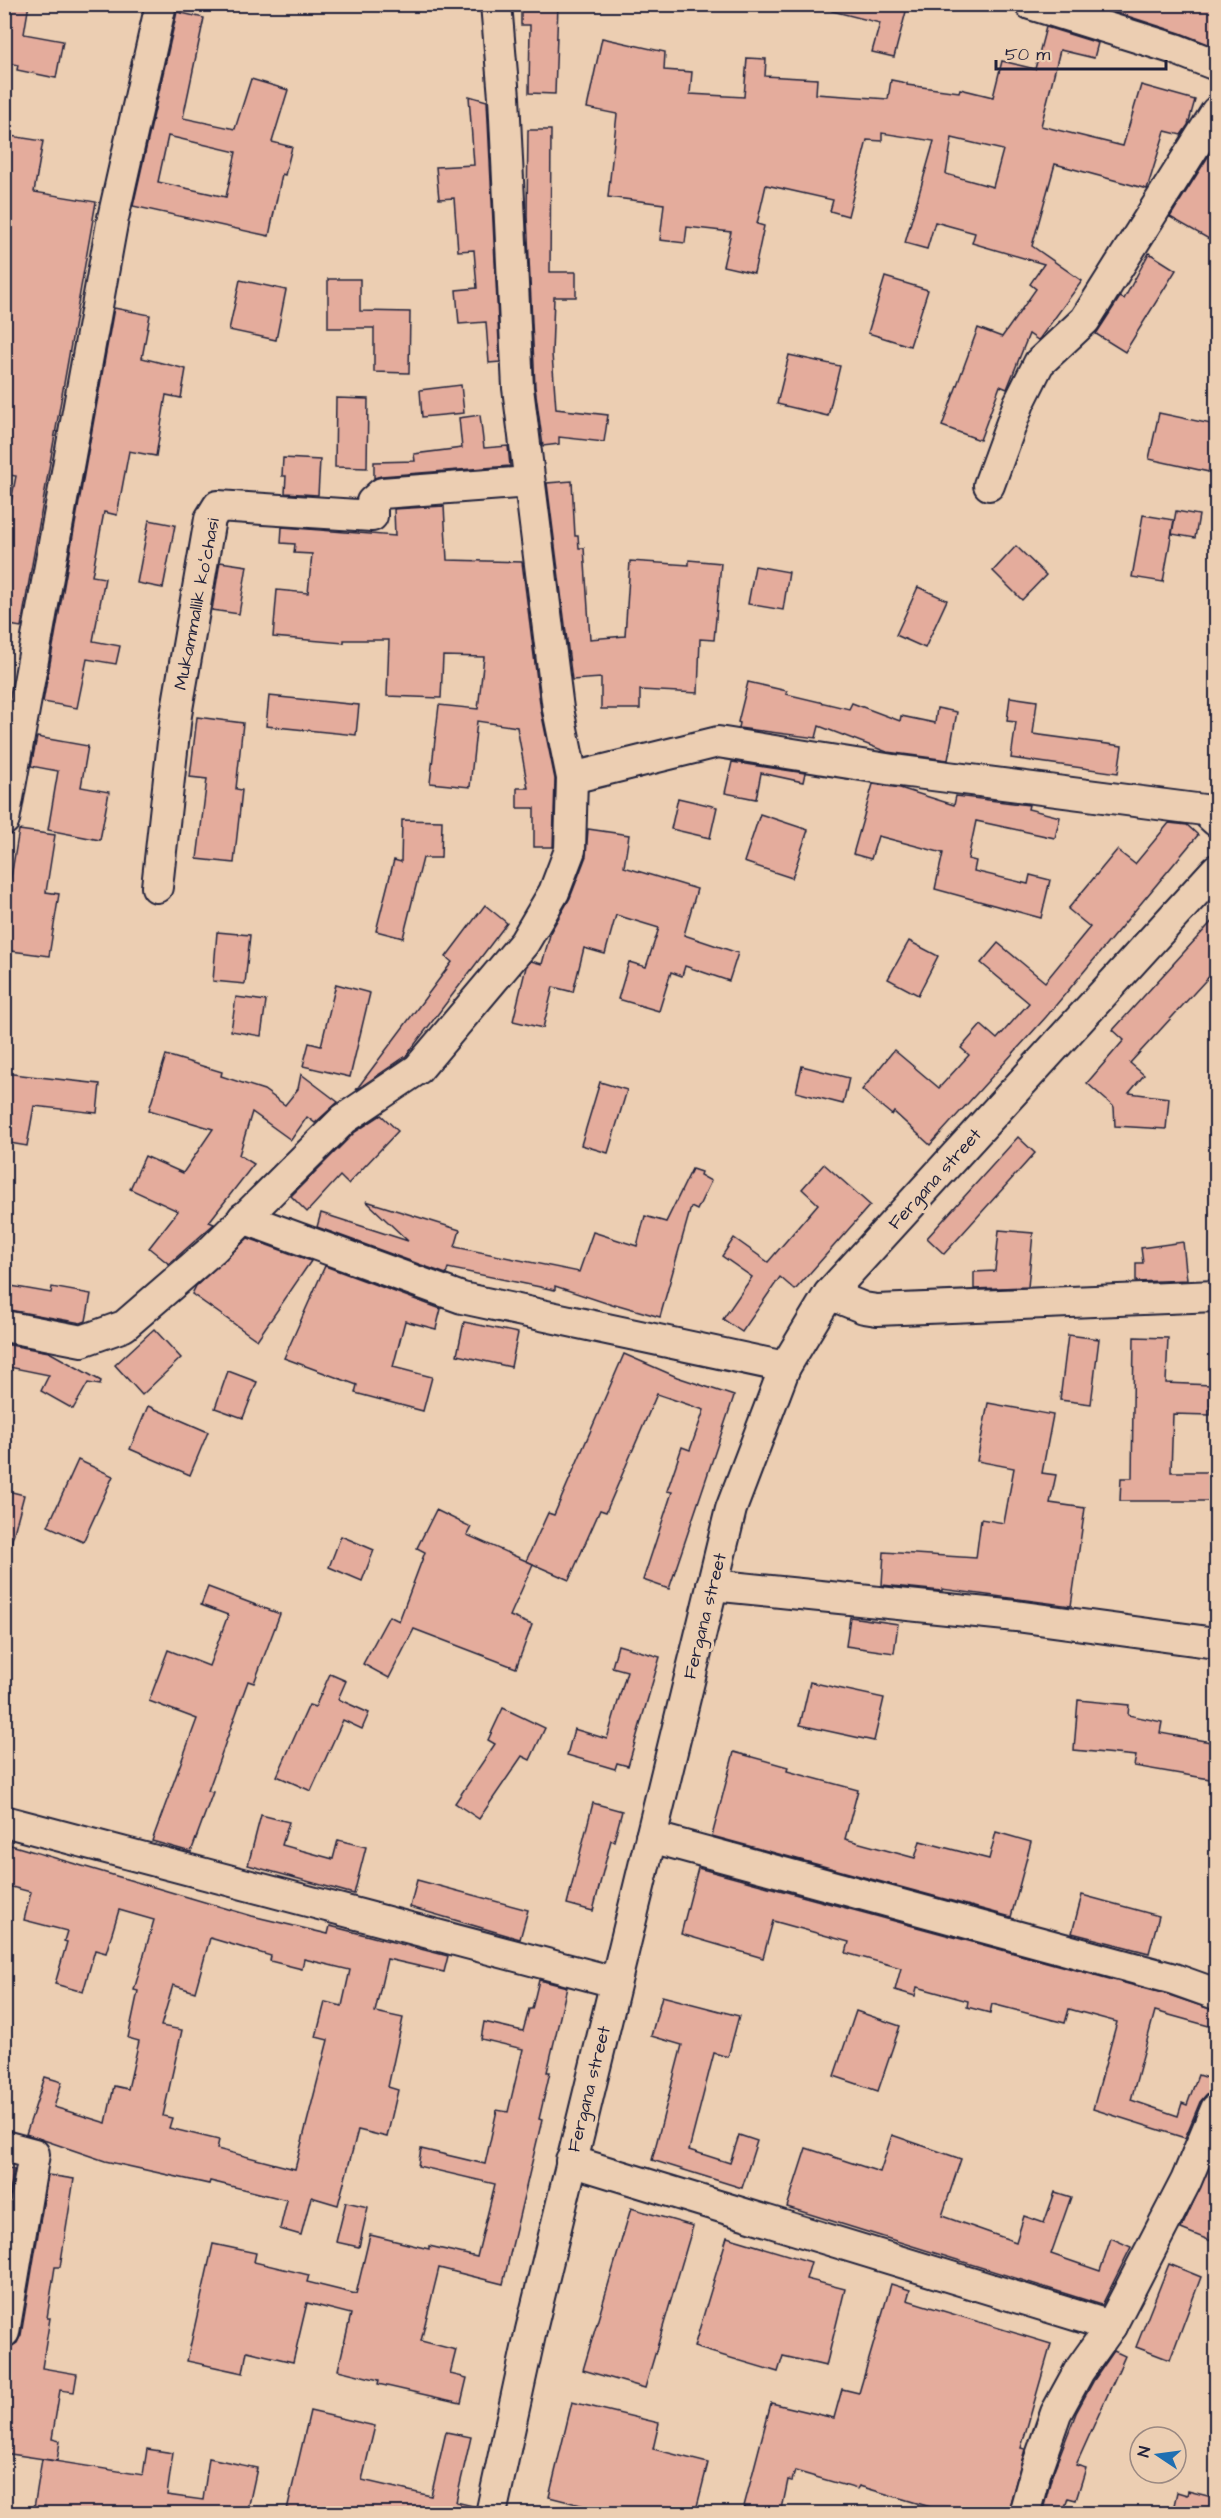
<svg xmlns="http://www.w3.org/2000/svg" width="1221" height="2518" font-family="'Architects Daughter',sans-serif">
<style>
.building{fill:#e4ac9c;stroke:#22223b;stroke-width:1.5;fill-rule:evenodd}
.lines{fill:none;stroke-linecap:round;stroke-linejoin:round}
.minor-casing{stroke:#22223b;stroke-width:34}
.minor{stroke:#ecceb2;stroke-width:30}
.labels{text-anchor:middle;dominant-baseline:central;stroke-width:6;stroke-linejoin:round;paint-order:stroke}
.street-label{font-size:18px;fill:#22223b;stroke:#ecceb2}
</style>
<rect width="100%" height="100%" fill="#ecceb2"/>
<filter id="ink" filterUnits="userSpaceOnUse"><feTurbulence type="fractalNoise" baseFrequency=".0167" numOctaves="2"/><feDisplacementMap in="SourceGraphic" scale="12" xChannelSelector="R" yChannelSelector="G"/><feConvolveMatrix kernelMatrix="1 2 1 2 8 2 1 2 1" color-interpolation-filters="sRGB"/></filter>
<g filter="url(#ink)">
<!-- building -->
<g class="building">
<path d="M4,4h25l-5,30 39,7 -7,37 -39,-8 1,-5 -14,-3z"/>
<path d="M521,4h37l-3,90 -26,-1 1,-68h-9z"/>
<path d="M833,4h75l-14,53 -22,-5 8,-29 -48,-12z"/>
<path d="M1090,4h126v43l-36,-14z"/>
<path d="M177,12l27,6 -21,100 52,11 16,-50 37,11 -16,52 20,5 -7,28 -3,-1 -13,62 -136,-30zM168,136l68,16 -10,45 -68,-15z"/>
<path d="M1046,27l52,16 -4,15 -34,-8 -19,76 82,20 18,-61 54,15 -7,25 -7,10 -16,-4 -18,58 -92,-25 -23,82 50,35 -42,57 -2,2 -9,-6 -22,55 -7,-3 -20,54 -38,-14 36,-98 24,9 34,-48 -6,-5 14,-20 -72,-21 3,-10 -40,-11 -8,27 -22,-6 29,-102 -52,-8v8l-15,-1 -19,76 -18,-5 3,-11 -67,-15 -9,39 7,2 -10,47 -31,-7 8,-34 -44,-5 -2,16 -25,-3 4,-36 -56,-7 9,-83 -30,-6 15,-70 63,14 -1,18 28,2 -2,22 54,3 3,-39 19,1 -1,17 52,3 -1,15 72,5 3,-19 16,3v2l52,7 1,-3 33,8 9,-36 33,8zM952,138l51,12 -10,37 -47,-13z"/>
<path d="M469,96l18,5 13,261 -11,1 -3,-41 -27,2 -3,-34 21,-2 -3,-38 -16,1 -4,-53 -15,1 -3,-32 38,-2z"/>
<path d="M528,130h23l-1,142h26v25h-22l-2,57 4,55 52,6 -4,27 -45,-5v7l-16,2 -8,-59 -8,-171z"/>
<path d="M4,135l39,6 -9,51 62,10 -75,425 -17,-3v-65l4,-22h-4v-20h4l8,-41 -12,-2z"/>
<path d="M1216,144v99l-46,-26z"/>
<path d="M1149,253l27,17 -51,82 -29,-18 24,-37 4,2z"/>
<path d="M885,277l43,13 -18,56 -42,-13z"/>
<path d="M328,279h32v32l50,1 -1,61 -35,-1v-44h-46z"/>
<path d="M240,280l46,10 -10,50 -47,-10z"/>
<path d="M114,308l36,7 -8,43 44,11 -5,29 -15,-3 -10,61 -27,-5 -12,64 -13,-3 -12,64 13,2 -12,63 27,5 -4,18 -29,-5 -10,49 -34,-6z"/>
<path d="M789,355l51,11 -12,50 -51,-12z"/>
<path d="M461,385l3,28 -42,4 -2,-27z"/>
<path d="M336,398l32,1 -1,69 -32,-1z"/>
<path d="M1159,413l57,12v14l-7,33 -60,-13z"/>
<path d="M480,415l4,33 24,-2 2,20 -129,10 -7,2v-16l41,-1 -1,-7 48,-6 -3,-30z"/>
<path d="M283,458l37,2 -2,35 -33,-2 1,-17h-4z"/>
<path d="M572,481l3,55h3l1,12h5l6,91 35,-3 5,-75 59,4v-5l32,3 -7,77 -14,-1 -2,54 -58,-3v19h-39v-31l-29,2 -25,-197z"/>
<path d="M444,506l3,54 75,2 19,149 14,68 -2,68h-19v-39h-17v-20h11l-11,-61 -40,-6 -7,66 -40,-4 9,-78 39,4 6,-52 -41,-1 -2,42 -54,-2 2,-56h-45v3l-71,-6 4,-47 31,3 4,-39 -18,-1 1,-9 -14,-1 1,-16 113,9 -1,-27z"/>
<path d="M1176,511l23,4 -4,23 -23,-4z"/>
<path d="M1143,515l31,5 -11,62 -31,-5z"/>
<path d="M149,520l26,5 -12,63 -26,-5z"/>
<path d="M1016,546l30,29 -24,25 -29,-29z"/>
<path d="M220,562l27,4 -8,48 -27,-4z"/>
<path d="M755,566l34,6 -6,38 -35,-6z"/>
<path d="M918,587l29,13 -22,48 -29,-13z"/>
<path d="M748,682l39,9 -1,3 63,15 3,-6 48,18 1,-5 34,7 2,-15 20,4 -9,48 -61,-8 -68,-26 -3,12 -77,-10 1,-5 -2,-1z"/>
<path d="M269,696l90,9 -3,30 -90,-9z"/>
<path d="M1010,697l27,4 -4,33 89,12 -4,27 -107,-15 5,-36 -9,-1z"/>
<path d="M197,717l46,6 -7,66 6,1 -8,73 -37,-4 10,-80 -17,-2z"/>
<path d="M37,737l51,9 -7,41 28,5 -9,48 -52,-10 10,-59 -27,-5z"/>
<path d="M732,762l73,11 -2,9 -42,-9 -5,26 -31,-6z"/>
<path d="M873,784l27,4 54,17 2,-9 73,9 -1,4 32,8 -5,21 -79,-17 -8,38 8,2 -2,10 54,13 2,-9 20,5 -9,38 -106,-29 8,-36 -65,-17 -7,23 -18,-5z"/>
<path d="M678,798l39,9 -7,31 -39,-9z"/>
<path d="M760,814l48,16 -16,48 -48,-16z"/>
<path d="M402,820l40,1 -1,37h-18l-20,80 -27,-7 18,-71 7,2z"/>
<path d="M1169,823l18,2 11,10 -152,182 -116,128 -36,-33 -2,3 -30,-25 32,-40 45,38 30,-33 -8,-7 20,-23 16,14 32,-36 -48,-40 17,-20 47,39 45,-55 -22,-18 49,-59 18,14z"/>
<path d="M588,829l41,6 -5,32 73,22 -13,46 54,18 -9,28 -44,-15 -3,10 -11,-4 -12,39 -41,-12 11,-37 17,5 13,-39 -43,-13 -11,39 -21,-6 -11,44 -20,-5 -10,41 -30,-7 13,-54 5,-6 11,3 9,-33 19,-33 16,-42z"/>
<path d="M19,830l36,5 -9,57 13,2 -10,62 -45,-6v-31z"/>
<path d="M485,905l22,18 -101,133 -50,34 96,-128 -6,-5z"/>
<path d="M1216,917v52l-86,94 14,12 -15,18 40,5 -3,31 -51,-3 -1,-19 -27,-24 37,-43 -11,-10z"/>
<path d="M217,932l33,3 -5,49 -32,-3z"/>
<path d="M909,941l29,15 -20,39 -30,-16z"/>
<path d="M336,984l34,9 -20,84 -47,-11 6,-23 12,3z"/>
<path d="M236,997l30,4 -5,35 -30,-5z"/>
<path d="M166,1055l56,17 -1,4 43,14 21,15 13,-16 3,-15 37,28 -23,21 -8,-6 -16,23 -39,-28 -13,43 15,9 -45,58 5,2 -45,40 -20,-16 29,-37 -48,-22 15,-33 38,17 30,-44 -64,-19z"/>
<path d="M802,1066l47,12 -6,26 -47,-12z"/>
<path d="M4,1073l96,11 -3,29 -63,-7 -7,40 -23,-4z"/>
<path d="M600,1082l27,8 -19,63 -27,-8z"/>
<path d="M381,1115l17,16 -50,53 -8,-8 -33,36 -16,-16 64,-64z"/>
<path d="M1018,1137l17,16 -91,101 -17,-16z"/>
<path d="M824,1164l46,41 -75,85 -15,-13 -38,55 -19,-13 29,-42 -30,-21 12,-18 34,24 50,-58 -16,-15z"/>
<path d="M692,1169l9,3 -1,3 11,6 -14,29 -6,-3 -31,110 -45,-13v2l-60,-20v4l-107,-22 -2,6 -129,-47 4,-14 87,28 -42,-40 94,29 -5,17 124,25 14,-40 44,14 8,-30 21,6z"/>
<path d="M999,1230l34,3 -5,54 -54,2v-17l21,-1z"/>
<path d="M248,1238l63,23 -54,79 -65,-46 4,-8z"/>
<path d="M1183,1242l4,38 -51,2v-19h7l-2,-15z"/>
<path d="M325,1266l116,43 -5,20 -31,-8 -12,46 39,10 -9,34 -68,-18 2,-8 -73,-27z"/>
<path d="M11,1286l40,7 1,-6 39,7 -5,27 -5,2 -77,-14v-11h4z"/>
<path d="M464,1322l54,11 -7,34 -54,-12z"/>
<path d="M154,1329l27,29 -39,37 -27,-30z"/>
<path d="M1068,1335l31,4 -8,65 -31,-4z"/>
<path d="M1134,1337l34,1 -2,45 45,2 -1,30 -37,-1 -2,58h44v29h-95l1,-23h11z"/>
<path d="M4,1344l45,8 52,29 -1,4 -12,-2 -15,26 -32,-18 8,-16 -45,-9z"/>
<path d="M624,1354l53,23 57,19 -65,193 -26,-9 29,-88 -5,-1 15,-44 8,3 14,-40 -47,-16 -51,118 -6,-2 -31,70 -43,-19 22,-48 6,2z"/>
<path d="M228,1371l29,11 -14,36 -28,-10z"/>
<path d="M988,1403l65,12 -11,58 14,2 -6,28 35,5 -14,98 -129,-17v2l-60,-6 2,-33 92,6 5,-39 23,4 10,-55 -37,-7z"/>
<path d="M148,1406l60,26 -18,43 -60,-26z"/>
<path d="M78,1460l35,16 -30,66 -35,-16z"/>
<path d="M4,1490l20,5 -13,49 -7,-1z"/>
<path d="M436,1510l35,17 -4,8 66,29 -23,52 22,9 -16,43 -102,-39 -25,49 -26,-14 26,-48 10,5 26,-69 -8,-4z"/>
<path d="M341,1536l33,14 -12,31 -33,-14z"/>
<path d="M208,1587l72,27 -26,69 -6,-2 -23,63 -17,47 5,1 -22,60 -39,-11 45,-122 -48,-18 19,-51 41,16 19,-51 -27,-10z"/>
<path d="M850,1617l48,7 -4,29 -48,-7z"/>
<path d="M618,1645l42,12 -32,109 -11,-3 -2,6 -48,-14 7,-26 33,10 20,-68 -15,-4z"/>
<path d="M330,1674l16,7 -8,18 31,14 -7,16 -19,-9 -32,71 -34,-15 32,-71 6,2z"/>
<path d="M810,1682l74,16 -10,43 -74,-16z"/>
<path d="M1078,1700l51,5 -1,10 34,7 -2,11 56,10v37l-82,-14 2,-10 -62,-6z"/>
<path d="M503,1708l42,20 -15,32 -8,-4 -43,63 -24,-16 40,-59 -7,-4z"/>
<path d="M734,1752l54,15 -1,4 71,19 -13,49 70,19 5,-17 69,18 7,-27 35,10 -20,75 -299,-81z"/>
<path d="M593,1803l29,8 -8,30 -3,-1 -18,71 -26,-7z"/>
<path d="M261,1815l28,7 -7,23 51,14 5,-19 28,7 -12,47 -106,-29z"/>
<path d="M4,1843l248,73 76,18 2,-8 118,30 -4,16 -57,-13 -12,53 28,6 -15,69 10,3 -11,47 -29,-7 -20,75 -27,-8 -10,38 -21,-6 7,-29 -77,-19 -1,3 -104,-23 -79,-27 19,-57 17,5 -8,25 52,16 8,-37 14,3 11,-48 -11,-3 10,-47 -4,-1 20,-70 -35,-10 -13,43 -11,-3 -12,42 -28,-8 12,-42 -3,-1 3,-10 -43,-11 7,-28 -27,-7zM210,1938l61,18 -1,5 32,8 2,-10 46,11 -8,36 -17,-4 -9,35 12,3 -33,129 -78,-20 2,-9 -50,-12 3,-10 -9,-2 19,-86 -21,-4 12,-41 22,7z"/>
<path d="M698,1868l471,127 47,16v17l-61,-17 -24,89 47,16 4,-13 5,2 11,-30 18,6v11l-10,3 -6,7 -15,36 -92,-29 24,-87 -48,-13 -4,14 -73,-19 -2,9 -23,-6 1,-6 -51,-14 -2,9 -20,-6 6,-22 -55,-15 3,-11 -76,-21 -10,37 -82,-24z"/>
<path d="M417,1880l111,30 -8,29 -110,-32z"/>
<path d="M1082,1895l77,21 -10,37 -77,-20z"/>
<path d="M539,1980l28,7 -20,85h3l-11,47 3,1 -39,164 -64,-16 -18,73 35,9 -6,24 17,4 -6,25 -83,-19 1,-4 -41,-10 13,-56 -44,-11 -14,59 -46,-11 -4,22 -56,-12 26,-117 43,9 -2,9 55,13 -2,7 49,12 14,-59 59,14v-3l48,11 18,-73 -77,-18 3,-17 64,15 12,-54 11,2 15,-63 -42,-10 3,-17 39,9 6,-22h3z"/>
<path d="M662,1996l77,20 -11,41 -14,-4 -25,97 41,13 9,-28 18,6 -15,47 -90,-28 30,-115 -31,-9z"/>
<path d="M856,2011l44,15 -22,65 -44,-15z"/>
<path d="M892,2135l69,24 -19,57 74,26 8,-26 20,7 11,-31 16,5 -20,57 49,17 11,-33 20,9 -29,58 -315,-98 19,-59 74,24z"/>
<path d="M1216,2153v90l-35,-14z"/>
<path d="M4,2168l10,1 -10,56z"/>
<path d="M48,2175l26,4 -14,88h-5l-8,51h3l-8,50 35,6 -3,18 -14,-2 -8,49 8,2 -3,20 -53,-8v-81l5,-24 8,-5 4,-8z"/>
<path d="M346,2202l22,5 -9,40 -23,-5z"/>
<path d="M631,2208l62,18 -48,162 -62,-18z"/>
<path d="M727,2237l84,25 -5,17 39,10 -19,77 -43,-10 -5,16 -84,-25z"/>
<path d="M1169,2264l32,13 -31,83 -34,-13z"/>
<path d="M891,2284l19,6 -3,10 144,44 -30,104 4,1 -18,65h-53l-95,-28 -2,3 -62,-18 -3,10 -4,-1 -7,34h-39l29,-111 63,15 8,-29 17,4z"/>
<path d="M1114,2351l11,5 -49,109 10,3 -10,32 -8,-2 -5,16h-21l10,-39 24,-62 18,-33z"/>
<path d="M572,2402l87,21 -6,26 55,14 -13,51h-79l-67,-17z"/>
<path d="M310,2411l65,15 -13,54 69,16 15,-64 25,5 -15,65 17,4 -1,8h-186z"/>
<path d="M147,2449l26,4 -6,42 36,5 6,-42 48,10 -10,46h-177l-36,-6 8,-49 101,16z"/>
<path d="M1188,2491l28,7v16h-44l5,-22 10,3z"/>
</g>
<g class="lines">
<!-- minor casing -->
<g class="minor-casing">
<g id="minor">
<path d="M1030,4l145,45 41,16"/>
<path d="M989,485l30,-82 20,-40 46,-43 131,-208"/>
<path d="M572,778l146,-36 175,28 311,40 12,11"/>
<path d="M4,820l109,-602 48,-214"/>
<path d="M157,887l19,-172 34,-196 8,-13 154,10v-14l10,-9 147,-11"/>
<path d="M243,1218l219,80 323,69"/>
<path d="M829,1294l35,14 13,2 339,-14"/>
<path d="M4,1326l78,15 42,-15 88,-76 132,-131 74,-50 106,-126 30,-51 16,-42 2,-72 -14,-69 -40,-321 -14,-291 -8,-93"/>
<path d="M712,1585l304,31 200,27"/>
<path d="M4,1821l611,161"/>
<path d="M651,1837l523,142 42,15"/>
<path d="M4,2146l30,8 -30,178"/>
<path d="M571,2161l540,165"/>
<path d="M491,2514l40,-184 200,-821 54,-142 44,-73 387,-424"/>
<path d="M1024,2514l12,-44 20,-57 23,-42 32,-45 75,-145 30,-72"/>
</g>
</g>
<!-- minor -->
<use href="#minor" class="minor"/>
</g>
</g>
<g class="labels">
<!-- street labels -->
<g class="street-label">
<text transform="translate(197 604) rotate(-79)">Mukammallik koʻchasi</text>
<text transform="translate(935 1179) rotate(-48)">Fergana street</text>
<text transform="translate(705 1616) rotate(-76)">Fergana street</text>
<text transform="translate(589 2089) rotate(-76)">Fergana street</text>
</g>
</g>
<!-- margin -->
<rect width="1221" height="2518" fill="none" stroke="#ecceb2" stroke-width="24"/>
<rect x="12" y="12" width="1197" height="2494" fill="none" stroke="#22223b" stroke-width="2" filter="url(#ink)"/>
<!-- north arrow -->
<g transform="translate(1158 2455) rotate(283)"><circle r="28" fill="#ecceb2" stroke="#9b8982" stroke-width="1.5"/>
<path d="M0-4.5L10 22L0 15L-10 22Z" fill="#1f6fb2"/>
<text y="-9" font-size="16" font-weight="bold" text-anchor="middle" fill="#22223b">N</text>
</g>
<!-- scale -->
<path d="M996 60v9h170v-9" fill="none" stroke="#22223b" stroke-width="3"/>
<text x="1005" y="60" font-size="18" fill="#22223b" stroke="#ecceb2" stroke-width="4.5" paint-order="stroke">50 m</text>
</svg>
